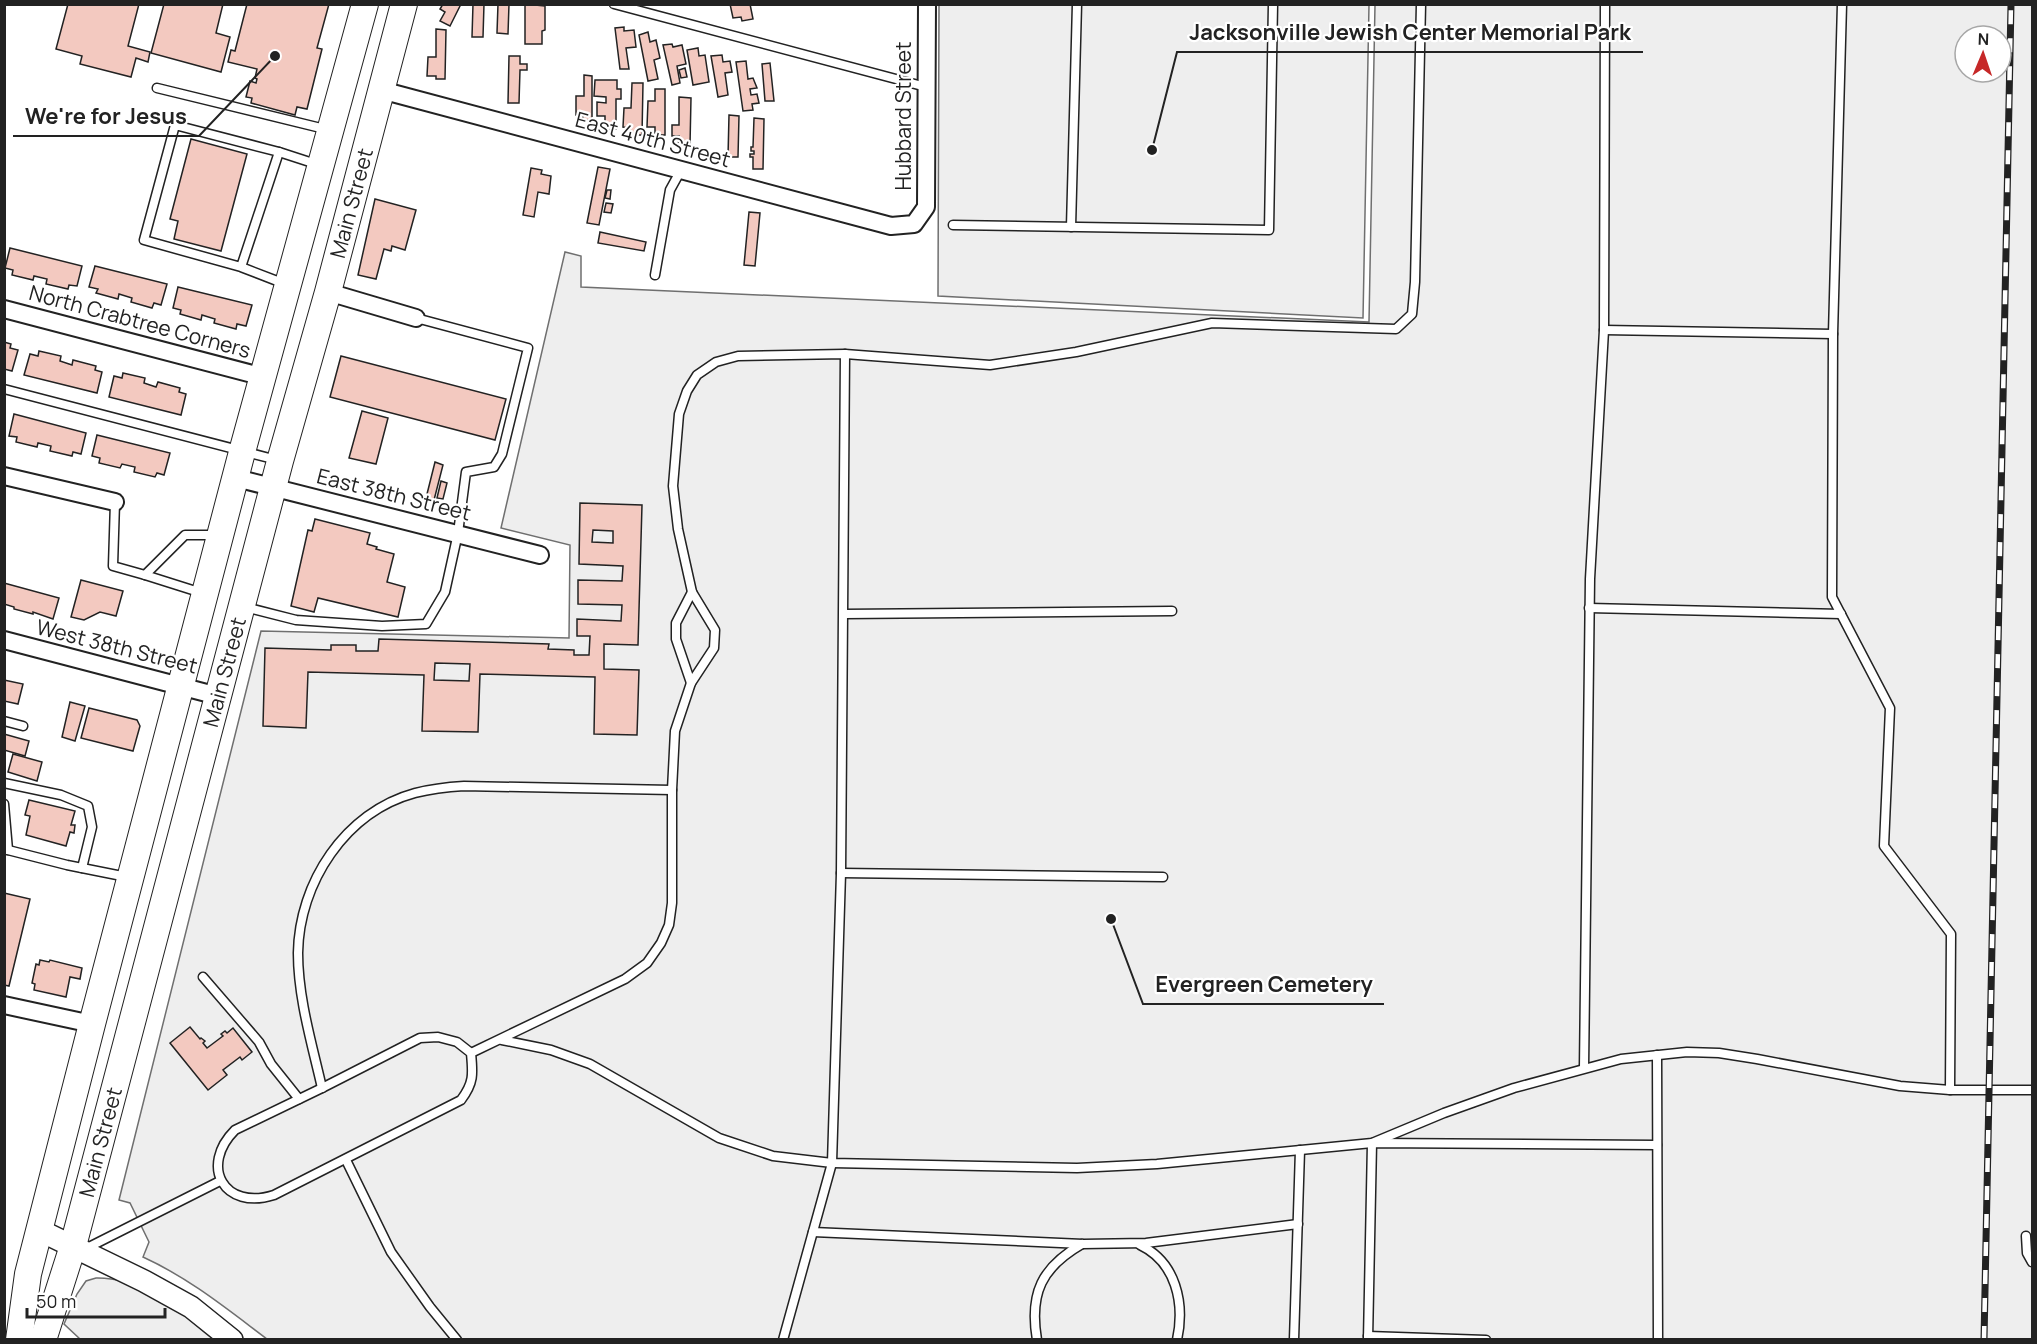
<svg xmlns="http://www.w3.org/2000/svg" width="2037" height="1344" font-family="Manrope,sans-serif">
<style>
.green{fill:#eee;stroke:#6f6f6f;stroke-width:1.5;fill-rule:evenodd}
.building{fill:#f3c9c0;stroke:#222;stroke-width:1.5;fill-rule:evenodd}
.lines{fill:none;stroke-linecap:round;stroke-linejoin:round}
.service-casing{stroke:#222;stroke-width:11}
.minor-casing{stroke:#222;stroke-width:20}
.tertiary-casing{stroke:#222;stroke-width:24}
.primary-casing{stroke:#222;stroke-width:28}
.service{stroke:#fff;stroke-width:8}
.minor{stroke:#fff;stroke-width:16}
.tertiary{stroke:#fff;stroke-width:21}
.primary{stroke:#fff;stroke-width:26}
.rail-casing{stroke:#222;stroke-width:7}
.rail{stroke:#fff;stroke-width:4.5;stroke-dasharray:14;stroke-linecap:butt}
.labels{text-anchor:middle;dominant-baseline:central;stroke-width:4.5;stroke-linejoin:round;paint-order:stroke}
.street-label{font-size:21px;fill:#222;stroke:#fff}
.leader{fill:none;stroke:#222;stroke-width:2}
.callout-dot{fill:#222;stroke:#fff;stroke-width:2}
.callout-label{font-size:22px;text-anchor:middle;font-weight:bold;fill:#222;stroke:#fff;stroke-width:4.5;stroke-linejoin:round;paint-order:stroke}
</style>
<rect width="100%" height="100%" fill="#fff"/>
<!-- green -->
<g class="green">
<path d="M939,5h430l-6,313 -425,-22z"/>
<path d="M1375,5h657v1334h-1765c-40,-30 -78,-61 -124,-82l6,-15 -19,-39 -11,-3 142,-569 308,7 1,-93 -69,-17 64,-276 16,4v31l788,35zM1965,36h36v36h-36z"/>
<path d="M96,1278c48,-1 86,35 122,61h-138l-16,-15 13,-30 9,-13z"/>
</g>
<!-- building -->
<g class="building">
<path d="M68,4h71l-11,42 22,6 -2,10 -12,-4 -5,19 -51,-13 2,-8 -26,-7z"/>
<path d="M164,4h59l-7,29 14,4 -9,35 -70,-19z"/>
<path d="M247,4h82l-12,44 5,1 -15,60 -10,-2 -2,8 -44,-12 1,-5 -6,-1 4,-16 6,2 1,-4 -2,-1 2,-9 -29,-7 3,-12 4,1z"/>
<path d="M443,4h18l-11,22 -10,-5 5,-9 -5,-3z"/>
<path d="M473,4h11l-1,33h-11z"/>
<path d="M498,4h11l-1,30 -11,-1z"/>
<path d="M525,4l20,2v24l-3,1v13h-17z"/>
<path d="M730,4h20l3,15 -11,2 -1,-4 -8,1z"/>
<path d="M624,27v4l10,-1 2,17 -10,1 3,21h-9l-5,-41z"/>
<path d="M436,29l10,1 -1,49h-9v-3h-9l1,-19h8z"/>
<path d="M648,32l2,10 6,-2 4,18 -6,2 4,19 -10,2 -9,-46z"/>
<path d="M672,44l1,3 9,-2 4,19 -9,2 3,17 -8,2 -9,-40z"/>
<path d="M698,48l1,8 6,-1 4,27 -16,3 -6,-35z"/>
<path d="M722,55l1,7 7,-1 2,11 -7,1 3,22 -10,2 -7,-41z"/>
<path d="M509,56h11v8h7v6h-7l-1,33h-11z"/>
<path d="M746,61l2,18 5,-1 4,10 -7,1 1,6 6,-1 2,9 -7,1 1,6 -10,1 -7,-49z"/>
<path d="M770,63l4,38h-9l-3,-37z"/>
<path d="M685,68l2,9 -6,1 -2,-8z"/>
<path d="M584,75l8,1v44h-9v-5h-7v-19h8z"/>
<path d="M595,80h22v9h4v10h-5v30h-11v-13h-8v-14l9,1v-6l-12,-1z"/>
<path d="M632,83h11l-1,52h-12v-7l-7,-1 1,-19h7z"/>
<path d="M655,89h10v46h-10v-8h-8l1,-26h7z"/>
<path d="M679,97l12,1 -1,47 -12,-1 1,-8h-7v-11h7z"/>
<path d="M729,115l10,1 -1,41h-10z"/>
<path d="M754,118l10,1 -1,50h-10v-12h-3v-3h4v-3h-3v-4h2z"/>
<path d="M191,139l56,15 -26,97 -47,-12 4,-18 -8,-2z"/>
<path d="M598,167l12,2 -11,56 -12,-2z"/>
<path d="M531,168l11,2 -1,4 10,2 -2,18 -11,-2 -4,25 -11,-2z"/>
<path d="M607,190h4l-1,9 -5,-1z"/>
<path d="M375,199l41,11 -11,40 -13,-4 -1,5 -7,-2 -8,30 -18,-4z"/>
<path d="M606,203l7,1 -2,9 -7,-1z"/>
<path d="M749,212l11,1 -5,53 -11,-1z"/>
<path d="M600,232l46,10 -2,9 -46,-8z"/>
<path d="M10,248l72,18 -5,20 -8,-1 -1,4 -22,-5 1,-5 -13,-3 -1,4 -21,-5 1,-5 -8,-2z"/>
<path d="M95,266l72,18 -6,21 -7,-2 -2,5 -21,-6 1,-4 -13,-4 -1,5 -22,-6 2,-4 -9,-2z"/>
<path d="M178,287l74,18 -6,21 -9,-2 -1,5 -22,-6 1,-4 -13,-4 -1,5 -21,-6 1,-4 -8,-2z"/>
<path d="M4,342l7,2 -1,4 8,2 -6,21 -8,-2z"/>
<path d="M39,351l22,5 -1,5 12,4 1,-5 23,6 -1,4 7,2 -5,21 -73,-18 6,-21 8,2z"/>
<path d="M341,356l165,43 -11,41 -165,-43z"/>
<path d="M123,373l22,5 -1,5 12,4 2,-5 22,6 -1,4 7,2 -5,21 -72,-18 5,-21 8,2z"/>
<path d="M362,411l26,7 -12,46 -27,-6z"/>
<path d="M14,414l72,19 -5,21 -8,-2 -1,4 -22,-5 1,-5 -13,-3 -1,4 -21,-5 1,-5 -8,-1z"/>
<path d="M97,435l73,18 -6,22 -7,-2 -2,4 -21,-5 1,-5 -13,-3 -2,4 -21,-5 1,-5 -8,-2z"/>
<path d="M435,462l8,3 -9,35 -8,-2z"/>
<path d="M441,481l6,2 -4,16 -6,-1z"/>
<path d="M580,503l62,2 -4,140 -34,-1v25l35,1 -2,65 -43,-1 1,-57 -115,-3 -2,58 -56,-1 2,-56 -116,-3 -2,56 -43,-2 2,-78 66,2v-5h25v6h22l1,-12 170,5 -1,5 26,1v5h15l1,-19h-13v-17l44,2 1,-16 -44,-1v-24l44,1 1,-15 -44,-2zM593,530l20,1v12l-21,-1zM435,663l35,1 -1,17 -35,-1z"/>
<path d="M315,519l55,14 -3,11 10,3 -1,2 18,5 -7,28 18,5 -7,30 -80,-19 -4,14 -23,-6 17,-76 4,1z"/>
<path d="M81,580l42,11 -7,25 -16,-4 -16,8 -13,-3z"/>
<path d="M4,583l55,15 -6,21 -20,-7v2l-19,-5v-2l-10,-3z"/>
<path d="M4,680l19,4 -5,20 -14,-3z"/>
<path d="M70,702l15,4 -10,35 -13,-4z"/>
<path d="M89,708l48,12 3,6 -7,25 -52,-13z"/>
<path d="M4,734l25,7 -4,15 -21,-6z"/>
<path d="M13,754l29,8 -5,19 -29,-9z"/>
<path d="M29,800l46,11 -4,14h4l-1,8 -4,-1 -4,14 -40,-11 4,-19 -5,-1z"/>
<path d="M4,893l26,6 -21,87 -5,-1z"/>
<path d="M40,960l9,2 1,-2 32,8 -2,11 -10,-2 -4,20 -32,-7 1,-6 -3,-1 4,-19 3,1z"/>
<path d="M190,1027l10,12 1,-1 4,3 -2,2 4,5 16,-12 -2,-2 4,-3 2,2 6,-5 19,24 -10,8 -2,-3 -17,13 4,5 -19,15 -38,-47z"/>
</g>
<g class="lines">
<!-- service casing -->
<g class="service-casing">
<g id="service">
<path d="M614,4l312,83"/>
<path d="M1842,4l-9,330 -1,263 58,111 -6,138 67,88 -1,156"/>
<path d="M157,88l172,42"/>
<path d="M279,152l40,13"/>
<path d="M953,225l316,5 4,-226"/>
<path d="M1071,227l6,-223"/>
<path d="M241,267l-97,-27 31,-115 104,27 -38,115 44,17"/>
<path d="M655,275l15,-85 11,-20"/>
<path d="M1604,330l229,4"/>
<path d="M4,389l273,71"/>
<path d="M115,502l-2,64 32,9 40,-40h32"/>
<path d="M145,575l57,18"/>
<path d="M245,607l51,13 86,6 44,-2 19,-32 13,-59 8,-61 28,-5 8,-13 26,-106 -112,-30"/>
<path d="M1589,608l252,6"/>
<path d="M844,614l328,-3"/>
<path d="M691,683l23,-35 1,-18 -23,-38"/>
<path d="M4,721l19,5"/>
<path d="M4,783l57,12 27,11 4,21 -10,41"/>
<path d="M4,804l4,46"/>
<path d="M4,849l63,16 60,12"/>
<path d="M841,873l322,4"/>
<path d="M203,977l56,65 12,22 28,35"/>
<path d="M438,1037l19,5 14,11c2,21 3,30 -10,47l-187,95c-50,16 -75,-29 -39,-65l87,-42 98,-50z"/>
<path d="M502,1040l49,10 39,14 129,74 54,18 59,7 245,5 80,-4 215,-21 72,-30 70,-25 107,-29 66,-7 32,1 38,6 143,27 50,4h82"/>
<path d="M471,1053l154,-74 22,-16 14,-20 8,-18 3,-22v-113l3,-59 16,-48 -15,-44v-16l16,-31 -14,-63 -5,-43 6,-72 8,-23 10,-16 19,-13 22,-6 107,-2 145,11 86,-13 136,-29 184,6 16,-15 3,-32 6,-278"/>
<path d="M1657,1055l1,285"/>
<path d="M1584,1068l6,-489 14,-249 1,-326"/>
<path d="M322,1088c-10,-44 -24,-90 -24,-135 1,-70 47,-141 117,-160 16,-4 33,-6 49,-7l208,4"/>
<path d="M346,1160l45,92 39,55 27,33"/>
<path d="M813,1232l270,12 63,-1 152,-19"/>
<path d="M2026,1236l1,17 5,9"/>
<path d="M1140,1245c36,17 45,58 37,95"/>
<path d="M85,1249l135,-68"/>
<path d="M1368,1336l118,4"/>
<path d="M783,1340l49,-177 9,-290 4,-519"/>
<path d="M1037,1340c-8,-47 5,-73 45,-96"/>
<path d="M1294,1340l6,-190"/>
<path d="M1368,1340l4,-197 285,2"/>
</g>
</g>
<!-- minor casing -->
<g class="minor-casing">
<g id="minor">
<path d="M381,90l510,136 23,-2 12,-17 1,-203"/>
<path d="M328,292l88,26"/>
<path d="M4,309l260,68"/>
<path d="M4,476l111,26"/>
<path d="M236,478l304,77"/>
<path d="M4,640l214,56"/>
<path d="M4,1005l88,19"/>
</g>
</g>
<!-- tertiary casing -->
<g class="tertiary-casing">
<path id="tertiary" d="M39,1230l105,51 47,26 41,33"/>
</g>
<!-- primary casing -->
<g class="primary-casing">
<g id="primary">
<path d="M19,1340l9,-66 64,-250 150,-572 123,-448"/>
<path d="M43,1340l30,-94 207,-785 48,-169 76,-288"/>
</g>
</g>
<!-- service -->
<use href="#service" class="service"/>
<!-- minor -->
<use href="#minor" class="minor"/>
<!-- tertiary -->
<use href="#tertiary" class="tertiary"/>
<!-- primary -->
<use href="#primary" class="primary"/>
<!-- rail casing -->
<g class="rail-casing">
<path id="rail" d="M1984,1340l27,-1336"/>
</g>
<!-- rail -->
<use href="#rail" class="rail"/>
</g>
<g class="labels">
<!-- street labels -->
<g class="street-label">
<text transform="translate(903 116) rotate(-90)">Hubbard Street</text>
<text transform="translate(653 139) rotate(15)">East 40th Street</text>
<text transform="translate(351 203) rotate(-75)">Main Street</text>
<text transform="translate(140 321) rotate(15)">North Crabtree Corners</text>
<text transform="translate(394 494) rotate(14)">East 38th Street</text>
<text transform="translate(117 646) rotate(14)">West 38th Street</text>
<text transform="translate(224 672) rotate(-75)">Main Street</text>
<text transform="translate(100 1142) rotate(-75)">Main Street</text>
</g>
</g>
<!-- callouts -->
<path class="leader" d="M1152 150L1177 52H1643M275 56L199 136H13M1111 919L1143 1004H1384"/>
<g class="callout-dot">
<circle cx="1152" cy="150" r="6"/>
<circle cx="275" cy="56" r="6"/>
<circle cx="1111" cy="919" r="6"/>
</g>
<g class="callout-label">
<text x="1410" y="40">Jacksonville Jewish Center Memorial Park</text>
<text x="106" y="124">We're for Jesus</text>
<text x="1264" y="992">Evergreen Cemetery</text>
</g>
<!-- border -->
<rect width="2037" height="1344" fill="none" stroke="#222222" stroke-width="12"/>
<!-- north arrow -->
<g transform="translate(1983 54) rotate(2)"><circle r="28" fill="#ffffff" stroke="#a7a7a7" stroke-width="1.5"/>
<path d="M0-4.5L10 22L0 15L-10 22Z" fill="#c62828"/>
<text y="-9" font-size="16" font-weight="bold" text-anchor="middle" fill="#222222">N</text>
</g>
<!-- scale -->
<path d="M27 1308v9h138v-9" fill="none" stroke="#222222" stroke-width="3"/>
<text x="36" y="1308" font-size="18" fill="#222222" stroke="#ffffff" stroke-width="4.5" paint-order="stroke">50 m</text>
</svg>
